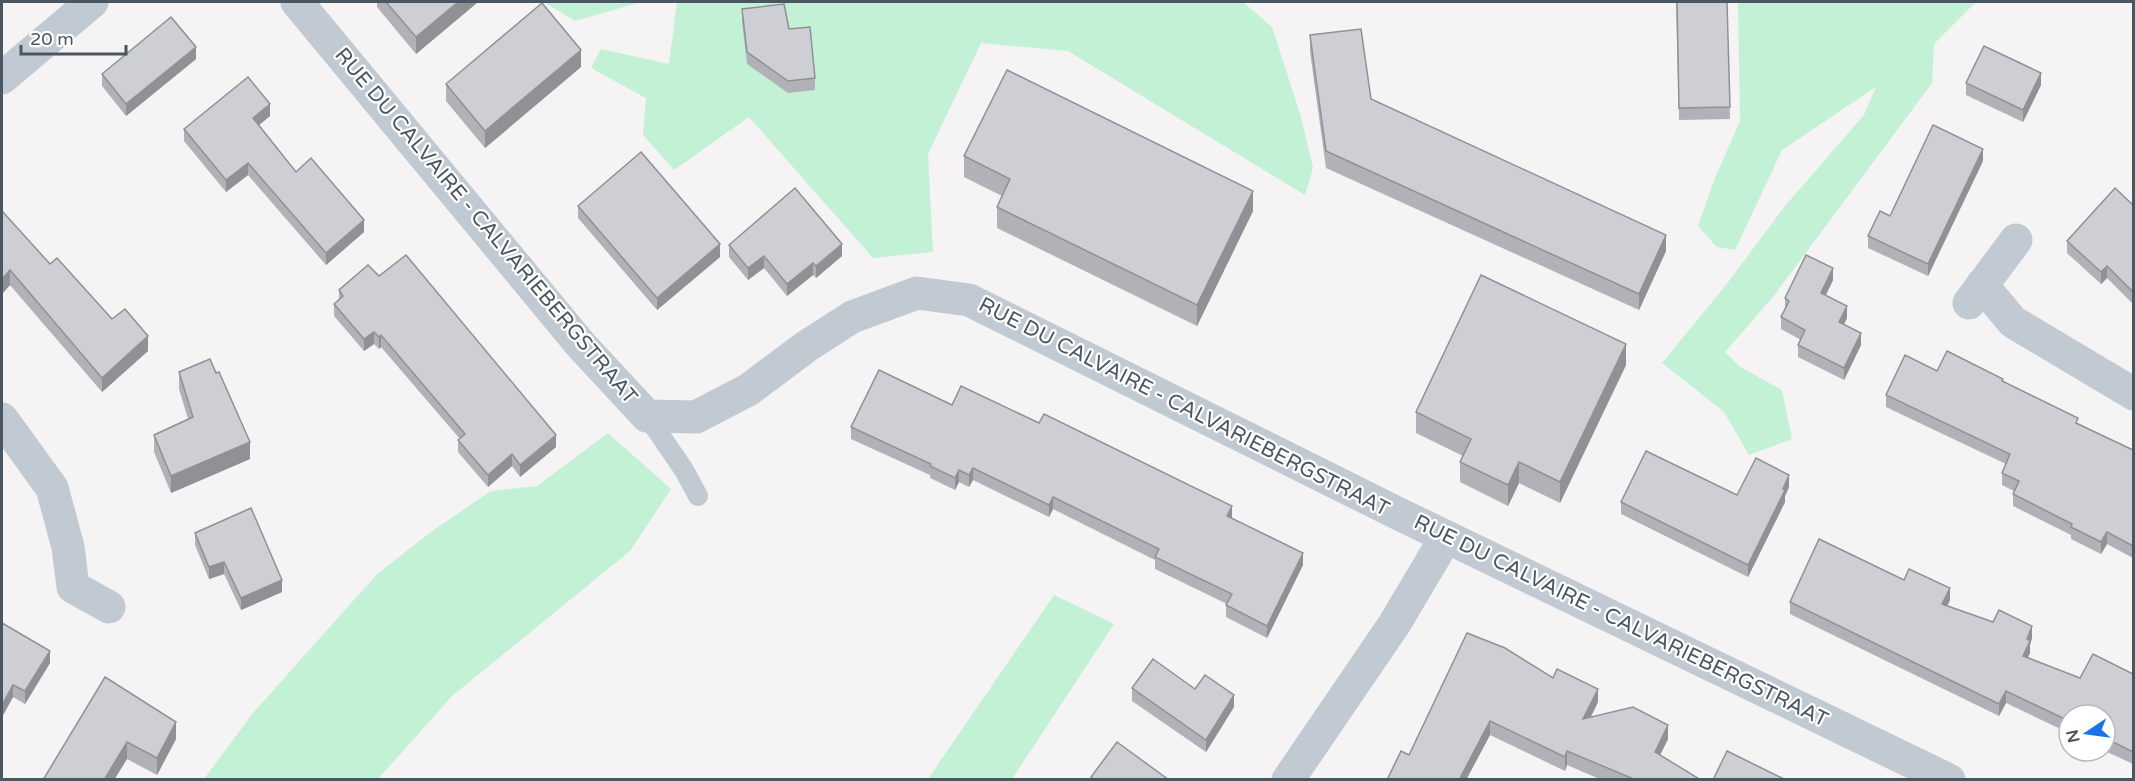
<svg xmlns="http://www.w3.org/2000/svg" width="2135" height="781" font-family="'Varela Round',sans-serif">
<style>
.green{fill:#c3f1d5}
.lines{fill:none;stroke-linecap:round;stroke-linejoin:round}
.lane{stroke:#c1cad2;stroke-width:20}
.street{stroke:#c1cad2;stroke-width:33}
.wall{fill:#b0b2b7}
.shaded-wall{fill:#909195}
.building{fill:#cdcfd5;stroke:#909195;stroke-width:1.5}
.labels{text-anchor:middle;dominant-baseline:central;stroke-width:4.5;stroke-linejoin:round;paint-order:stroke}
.street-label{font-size:21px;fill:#4a5661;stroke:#fff}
</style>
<rect width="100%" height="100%" fill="#f5f3f3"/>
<!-- green -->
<g class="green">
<path d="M544,2h97l-66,19z"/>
<path d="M677,2h566l29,25 29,90 12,51 -8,27 -237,-144 -87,-8 -53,111 5,98 -60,6 -124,-141 -75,53 -31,-35 3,-37 -55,-30 10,-19 68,15z"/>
<path d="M1738,2h238l-42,42 -2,39 -159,214 -48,55 15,15 42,23 10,49 -43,16 -25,-43 -62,-49 64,-78 59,-79 79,-91 12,-28 -94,63 -47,100 -18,-3 -19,-21 17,-48 25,-57z"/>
<path d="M608,433l63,56 -41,62 -178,145 -74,83h-174l49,-66 124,-139 58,-45 56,-38 46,-5z"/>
<path d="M1054,595l60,29 -102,155h-84z"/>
</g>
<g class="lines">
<!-- lane -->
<path class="lane" d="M647,416l37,54 14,26"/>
<!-- street -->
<g class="street">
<path d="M297,2l284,343 66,71 49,1 52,-27 59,-44 45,-29 65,-24 52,7 428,213 552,267"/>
<path d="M2,78l90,-76"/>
<path d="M1982,285l31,37 121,72"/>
<path d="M1969,303l47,-63"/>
<path d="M2,419l50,69 16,59 5,40 36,20"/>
<path d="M1288,780l107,-157 51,-86"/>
</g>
</g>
<!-- wall -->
<g class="wall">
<path d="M377,2h101l-62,52 -39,-47z"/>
<path d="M1676,2h51l3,117 -51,1z"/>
<path d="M742,9l47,20 26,49v12l-27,3 -41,-29 -5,-43z"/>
<path d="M1310,35l61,64 295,152 -27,59 -313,-142 -16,-116z"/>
<path d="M196,59l-70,57 -24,-30v-12z"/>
<path d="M581,67l-96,81 -39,-47v-17z"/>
<path d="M1966,83l75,2 -18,37 -57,-27z"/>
<path d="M270,116l-11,9 37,47 68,60 -38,33 -78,-90 -22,17 -42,-51v-12z"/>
<path d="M964,156l289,55 -56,115 -200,-98v-21l5,-11 -38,-19z"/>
<path d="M1983,161l-55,115 -60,-28v-12l22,-20z"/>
<path d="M2133,205v99l-26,-26 -6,6 -34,-31v-12z"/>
<path d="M578,206l142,51 -63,53 -79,-92z"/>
<path d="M2,211l48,53 98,87 -46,41 -92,-107 -8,9z"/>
<path d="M729,245l113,11 -26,22 -3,-3 -26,21 -23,-28 -16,12 -19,-23z"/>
<path d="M379,276l177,171 -36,30 -8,-11 -24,21 -30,-35v-12l2,-1 -79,-92 -2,2 -5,-5 -10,7 -30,-35v-12l5,-5v-9z"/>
<path d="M1833,280l-7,15 21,23 -3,7 17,20 -17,35 -46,-23v-12l3,-5 -20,-11v-12l4,-8v-11z"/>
<path d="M1626,365l-66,138 -41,-20 -11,23 -48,-24v-20l3,-6 -47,-23v-21z"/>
<path d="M1937,371l66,11 75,42 55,26v108l-26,-14 -6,10 -30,-15v-4l-58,-29v-12l1,-3 -12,-6v-12l4,-9 -120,-57v-12z"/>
<path d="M179,372l71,87 -79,34 -17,-41v-17l34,-16 -9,-30z"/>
<path d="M952,405l280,113 71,47 -36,73 -41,-21v-12l1,-1 -72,-35v-9l-102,-51 -4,8 -76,-37 -4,7 -10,-5 -4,8 -25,-12v-3l-79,-36v-12z"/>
<path d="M1789,487l-4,9v6l-37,75 -127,-63v-12l116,-7z"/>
<path d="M195,533l87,59 -41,18 -17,-36 -15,5 -14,-34z"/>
<path d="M1904,580l46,20 -3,6 85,32 -2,7v8l-2,4 52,21 53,-4v90l-28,-13v-36h-36v18l-63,-30 -7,13 -209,-102v-12z"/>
<path d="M2,623l48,40 -25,41 -12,-7 -11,20z"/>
<path d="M105,677l71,62 -19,36 -30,-16 -13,21h-71z"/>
<path d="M1553,678l45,24 -7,15 77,22 -8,16 41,25h-99l-35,-15 -2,6 -75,-36 -24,45h-79l22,-25z"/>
<path d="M1132,688l63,1 39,18 -28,45 -74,-51z"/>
</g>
<!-- shaded-wall -->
<g class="shaded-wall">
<path d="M458,2h20l-62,52v-17z"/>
<path d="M196,47v12l-70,57v-12z"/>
<path d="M581,50v17l-96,81v-17z"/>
<path d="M2041,73v12l-18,37v-12z"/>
<path d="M270,104v12l-17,14v-12z"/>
<path d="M1983,149v12l-55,115v-12z"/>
<path d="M248,163v12l-22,17v-12z"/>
<path d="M1253,191v20l-56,115v-21z"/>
<path d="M364,220v12l-38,33v-12z"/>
<path d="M1666,235v16l-27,59v-16z"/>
<path d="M720,244v13l-63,53v-12z"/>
<path d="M842,244v12l-26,22v-12z"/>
<path d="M764,256v12l-16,12v-12z"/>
<path d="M813,263v12l-26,21v-12z"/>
<path d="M2107,266v12l-6,6v-12z"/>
<path d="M1833,268v12l-12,25v-12z"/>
<path d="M10,270v15l-8,9v-15z"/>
<path d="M1847,306v12l-8,16v-12z"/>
<path d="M374,332v12l-10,7v-12z"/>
<path d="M1861,333v12l-17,35v-12z"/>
<path d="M381,335v12l-2,2v-12z"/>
<path d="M148,336v15l-46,41v-14z"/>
<path d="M1626,344v21l-66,138v-21z"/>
<path d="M556,435v12l-36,30v-12z"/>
<path d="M250,442v17l-79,34v-17z"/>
<path d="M512,454v12l-24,21v-12z"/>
<path d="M1519,462v21l-11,23v-21z"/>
<path d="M973,468v12l-4,7v-12z"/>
<path d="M959,470v12l-4,8v-12z"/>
<path d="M1789,475v12l-4,9v6l-37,75v-12z"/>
<path d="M1053,497v12l-4,8v-12z"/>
<path d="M1232,506v12l-5,-2z"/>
<path d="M2107,532v12l-6,10v-12z"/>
<path d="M1303,553v12l-36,73v-12z"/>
<path d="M224,562v12l-15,5v-12z"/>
<path d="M282,580v12l-41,18v-12z"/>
<path d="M1950,588v12l-8,17v-13z"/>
<path d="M2032,626v12l-2,7v8l-7,15v-12l4,-17z"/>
<path d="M50,651v12l-25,41v-13z"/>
<path d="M13,685v12l-11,20v-12z"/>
<path d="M1598,689v13l-15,30v-13z"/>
<path d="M2006,691v12l-7,13v-12z"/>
<path d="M1234,695v12l-28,45v-12z"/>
<path d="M1490,721v14l-24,45h-7z"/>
<path d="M176,722v17l-19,36v-17z"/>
<path d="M1668,725v14l-13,26v-13z"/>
<path d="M127,742v17l-13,21h-10z"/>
<path d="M1567,751v14l-2,6v-14z"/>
</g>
<!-- building -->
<g class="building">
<path d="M386,2h72l-42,35z"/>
<path d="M1677,2h50l3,105 -51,1z"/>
<path d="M542,3l39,47 -96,81 -39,-47z"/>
<path d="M784,4l5,25 21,-2 5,51 -27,3 -41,-29 -5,-43z"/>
<path d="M171,17l25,30 -70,57 -24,-30z"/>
<path d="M1361,29l10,70 295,136 -27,59 -313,-143 -16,-116z"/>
<path d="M1984,46l57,27 -18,37 -57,-27z"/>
<path d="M1007,70l246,121 -56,114 -200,-98 13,-28 -46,-23z"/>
<path d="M248,77l22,27 -17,14 43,54 15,-14 53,62 -38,33 -78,-90 -22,17 -42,-51z"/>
<path d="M1933,125l50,24 -55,115 -60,-28 12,-25 10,5z"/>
<path d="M641,152l79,92 -63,54 -79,-92z"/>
<path d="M795,188l47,56 -26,22 -3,-3 -26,21 -23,-28 -16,12 -19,-23z"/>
<path d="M2115,188l18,17v87l-26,-26 -6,6 -34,-31z"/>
<path d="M2,211l48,53 7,-6 55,61 13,-10 23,27 -46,42 -92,-108 -8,9z"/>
<path d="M406,255l150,180 -36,30 -8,-11 -24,21 -30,-35 7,-6 -84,-99 -2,2 -5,-5 -10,7 -30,-35 9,-8 -4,-6 29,-25 11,11z"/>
<path d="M1806,255l27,13 -12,25 26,13 -8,16 22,11 -17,35 -46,-23 7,-15 -24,-13 8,-16 -4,-3z"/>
<path d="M1481,275l145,69 -66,138 -41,-20 -11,23 -48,-23 11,-23 -55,-27z"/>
<path d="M1947,351l56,28 -1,2 76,37 -2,5 57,27v96l-26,-14 -6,10 -30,-15 1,-3 -59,-30 6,-13 -17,-8 8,-19 -124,-59 19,-40 32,16z"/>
<path d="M210,359l6,14 3,-1 31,70 -79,34 -17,-41 39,-18 -14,-45z"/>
<path d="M879,370l73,35 9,-19 78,37 5,-9 188,92 -5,10 76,37 -36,73 -41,-21 6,-11 -77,-37 4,-8 -106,-52 -4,8 -76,-37 -4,7 -10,-5 -4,8 -25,-12 1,-2 -80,-37z"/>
<path d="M1646,451l91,44 19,-37 33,17 -6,14 2,1 -37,75 -127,-63z"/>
<path d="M251,508l31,72 -41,18 -17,-36 -15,5 -14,-34z"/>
<path d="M1819,539l85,41 5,-11 41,19 -8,16 51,18 6,-12 33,16 -5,13 3,2 -7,15 57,22 13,-24 40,20v78l-28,-14v-23h-36v6l-63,-30 -7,13 -209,-102z"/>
<path d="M2,623l48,28 -25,40 -12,-6 -11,20z"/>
<path d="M1467,633l38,15 48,30 4,-9 41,20 -15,30 50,-12 35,18 -13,27 46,28h-65l-69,-29 -2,6 -75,-36 -31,59h-72l14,-29 8,4z"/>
<path d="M1153,659l42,30 10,-14 29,20 -28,45 -74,-52z"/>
<path d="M105,677l71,45 -19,36 -30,-16 -23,38h-61z"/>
<path d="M1117,742l52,38h-74l-4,-3z"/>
<path d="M1727,751l59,29h-73z"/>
</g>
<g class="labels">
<!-- street labels -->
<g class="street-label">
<text transform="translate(486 226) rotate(50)">RUE DU CALVAIRE - CALVARIEBERGSTRAAT</text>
<text transform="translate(1184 407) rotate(27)">RUE DU CALVAIRE - CALVARIEBERGSTRAAT</text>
<text transform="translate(1621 621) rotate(26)">RUE DU CALVAIRE - CALVARIEBERGSTRAAT</text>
</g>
</g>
<!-- border -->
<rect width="2135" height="781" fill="none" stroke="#4a5661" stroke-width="6"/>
<!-- north arrow -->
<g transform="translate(2087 733) rotate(257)"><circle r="28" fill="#ffffff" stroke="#b7bbc0" stroke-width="1.5"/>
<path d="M0-4.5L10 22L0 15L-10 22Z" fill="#1a73e8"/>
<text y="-9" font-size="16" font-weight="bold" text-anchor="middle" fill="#4a5661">N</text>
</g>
<!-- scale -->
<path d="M21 45v9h105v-9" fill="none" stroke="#4a5661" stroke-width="3"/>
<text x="30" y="45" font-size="18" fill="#4a5661" stroke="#ffffff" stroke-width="4.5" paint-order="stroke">20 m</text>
</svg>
